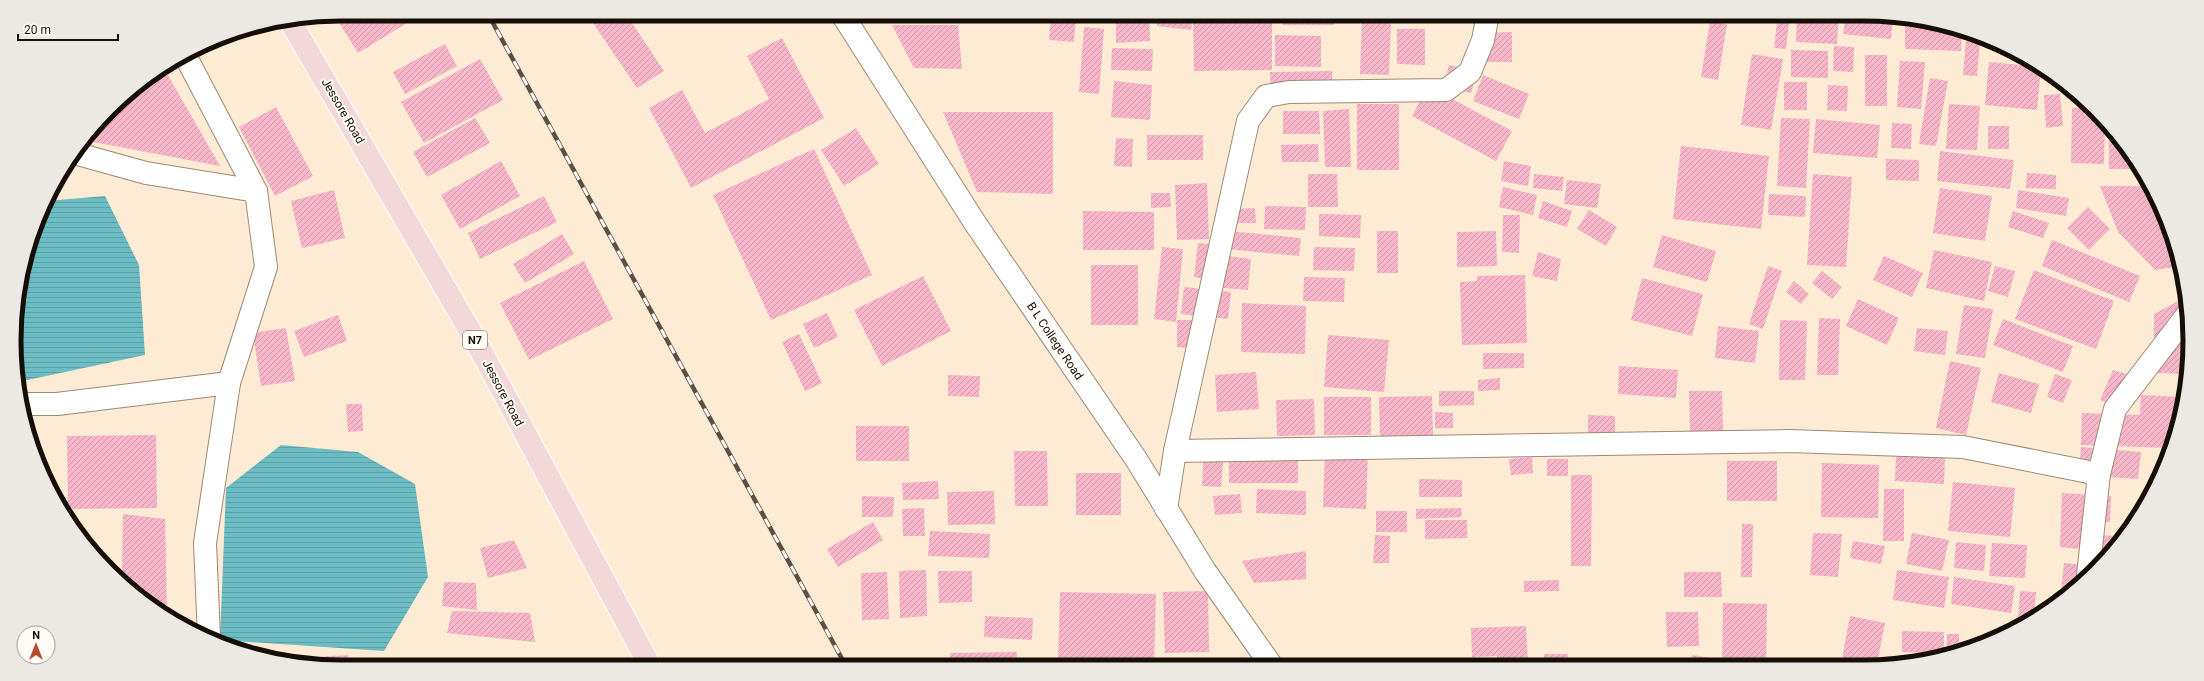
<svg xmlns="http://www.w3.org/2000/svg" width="2204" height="681" font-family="Roboto,sans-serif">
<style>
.water{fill:url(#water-rules)}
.building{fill:url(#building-hatch)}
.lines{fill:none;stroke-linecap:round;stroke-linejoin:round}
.minor-casing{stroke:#9c8a75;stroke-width:24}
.trunk-casing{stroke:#fff;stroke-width:24}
.minor{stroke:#fff;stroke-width:22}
.trunk{stroke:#f2d8d8;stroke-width:22}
.rail-casing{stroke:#5a5044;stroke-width:4.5}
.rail{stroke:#fffbf7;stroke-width:3;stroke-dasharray:9;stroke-linecap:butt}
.labels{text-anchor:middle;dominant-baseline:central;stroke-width:4;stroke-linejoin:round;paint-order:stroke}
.shield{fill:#fffbf7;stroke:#5b564f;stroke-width:1}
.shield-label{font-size:11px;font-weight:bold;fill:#150f07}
.street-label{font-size:12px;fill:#150f07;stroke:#fffbf7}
.rim{fill:none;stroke:#150f07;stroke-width:5}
</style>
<defs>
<pattern id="water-rules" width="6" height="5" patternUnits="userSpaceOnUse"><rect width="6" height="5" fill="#6cbcc4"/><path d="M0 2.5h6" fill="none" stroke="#5da0a7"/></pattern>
<pattern id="building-hatch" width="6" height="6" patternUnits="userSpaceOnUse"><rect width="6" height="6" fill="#f7b6ca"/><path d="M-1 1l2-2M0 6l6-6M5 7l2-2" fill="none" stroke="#d39bac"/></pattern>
</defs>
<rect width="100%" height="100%" fill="#feebd4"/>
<!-- water -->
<g class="water">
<path d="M105,196l34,69 6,90 -127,27 -3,-20 2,-64 29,-97z"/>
<path d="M281,445l77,7 57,32 13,93 -44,74 -164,-11 6,-152z"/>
</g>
<!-- building -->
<g class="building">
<path d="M350,14h58l4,6 -54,33 -20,-32z"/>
<path d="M587,14h39l38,57 -27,17z"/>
<path d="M723,14h14l-9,6z"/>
<path d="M1051,14h25l-2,28 -25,-2z"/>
<path d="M1084,14h15v5l-16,-1z"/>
<path d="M1116,14h33l1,27 -34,2z"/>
<path d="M1159,14h113v56l-78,1 -1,-55 -2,14 -34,-4z"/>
<rect x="1283" y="14" width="51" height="11"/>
<path d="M1337,14h27l-1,2h-26z"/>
<path d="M1740,14h28l-1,6 -27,-1z"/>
<path d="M1778,14h12l-4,35 -12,-1z"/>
<path d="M1797,14h42l-2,30 -41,-2z"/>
<path d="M1846,14l47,3 -2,22 -48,-5z"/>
<path d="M1362,18l29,1 -2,56 -29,-1z"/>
<path d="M1905,18l22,2 35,11 -1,20 -56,-2z"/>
<path d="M1710,22l17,2 -9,56 -17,-3z"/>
<path d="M892,25h66l4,44 -48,-1z"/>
<path d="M1084,27l20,2 -5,65 -20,-2z"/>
<path d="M1397,29h28v36l-28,-1z"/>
<path d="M1512,32v30h-35v-29z"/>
<path d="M1972,34l9,3h-9z"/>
<path d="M1275,35l46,1v31l-46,-1z"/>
<path d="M782,38l42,80 -133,70 -42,-80 33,-18 23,43 64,-34 -22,-43z"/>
<path d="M1966,40l14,1 -3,35 -14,-1z"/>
<path d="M445,44l12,22 -52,28 -12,-22z"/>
<path d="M1834,46l20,1 -1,25 -20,-1z"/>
<path d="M1112,48l41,1 -1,22 -41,-1z"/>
<path d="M1791,50l37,1v27l-37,-1z"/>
<path d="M1752,54l31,5 -12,71 -30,-5z"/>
<rect x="1865" y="55" width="22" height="51"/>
<path d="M480,59l23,41 -79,43 -23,-41z"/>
<path d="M1900,61l25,1 -4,47 -24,-2z"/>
<path d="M1989,62l52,5 -4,43 -52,-5z"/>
<path d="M1449,65l28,6 -6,22 -27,-6z"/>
<path d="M165,70l55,96 -137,-26 42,-45z"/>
<path d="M1332,71l1,30 -62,1 -1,-30z"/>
<path d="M1483,75l46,19 -10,25 -46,-18z"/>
<path d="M1930,78l18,3 -12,65 -17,-2z"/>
<path d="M1114,81l38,4 -2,35 -39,-3z"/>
<rect x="1784" y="82" width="23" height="28"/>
<path d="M1828,85l20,1 -1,25 -20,-1z"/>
<path d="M1428,86l84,45 -16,30 -84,-45z"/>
<path d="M2060,94l3,32 -17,2 -2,-33z"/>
<rect x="1357" y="104" width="42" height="66"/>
<path d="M1949,104l31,2 -3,44 -31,-1z"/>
<path d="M276,107l37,69 -38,20 -36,-69z"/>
<path d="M2072,108h20l13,14 -1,42 -33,-1z"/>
<path d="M1349,109l2,58h-26l-2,-56z"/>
<path d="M1283,111h36l1,23h-37z"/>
<path d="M943,112h110v82l-76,-2z"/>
<path d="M475,118l15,25 -63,34 -14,-25z"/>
<path d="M1781,118l29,1 -4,69 -29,-2z"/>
<path d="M1816,119l64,6 -3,33 -64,-5z"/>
<path d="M1892,123l20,1 -1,25 -20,-1z"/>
<rect x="1988" y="126" width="21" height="23"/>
<path d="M2109,127l21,26v16h-21z"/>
<path d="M856,128l23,36 -35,22 -23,-36z"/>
<rect x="1147" y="135" width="56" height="25"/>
<path d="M1116,138l17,1 -1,28 -18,-1z"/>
<path d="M1318,144l1,18h-37l-1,-17z"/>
<path d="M1681,146l88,10 -8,73 -88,-10z"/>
<path d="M814,149l58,126 -101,45 -58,-125z"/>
<path d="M1940,151l74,9 -4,29 -73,-8z"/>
<path d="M1886,159l33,1v21l-33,-1z"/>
<path d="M501,161l19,35 -60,33 -19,-34z"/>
<path d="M1504,161l27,5 -3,20 -27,-5z"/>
<path d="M2027,173l29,2v14l-30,-1z"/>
<path d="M1308,174h29l1,33h-30z"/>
<path d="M1534,174l30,3 -2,14 -29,-3z"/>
<path d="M1813,174l39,3 -6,90 -39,-2z"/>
<path d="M1567,180l34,4 -4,24 -33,-4z"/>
<path d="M1207,183l2,56 -32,1 -2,-55z"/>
<path d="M2100,186h49l16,30 9,29v22l-19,3 -37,-38z"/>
<path d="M1503,187l34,8 -4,20 -34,-8z"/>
<path d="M1940,188l52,8 -7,45 -52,-8z"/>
<path d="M334,190l11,48 -43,10 -11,-47z"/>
<path d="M2018,190l51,8 -3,18 -50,-8z"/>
<path d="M1151,193h19l1,14 -20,1z"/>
<path d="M1769,194l37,2 -1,21 -37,-2z"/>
<path d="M544,196l13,26 -77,37 -12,-26z"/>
<path d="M1543,201l29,10 -5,16 -29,-9z"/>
<path d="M1265,206l41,1 -1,23 -41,-1z"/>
<path d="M2088,207l22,22 -21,21 -22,-22z"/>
<path d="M1255,208l1,15h-19v-14z"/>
<path d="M1589,210l28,17 -11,19 -29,-17z"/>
<path d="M1083,211l71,1v38h-71z"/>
<path d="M2013,211l36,12 -6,15 -35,-11z"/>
<path d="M1319,214l42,1 -1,23 -41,-2z"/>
<path d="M1503,215h17l-1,38 -17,-1z"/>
<path d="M1229,231l72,7 -2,18 -72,-7z"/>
<rect x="1377" y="231" width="21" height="42"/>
<path d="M1496,231l1,35 -40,1v-35z"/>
<path d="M562,234l12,20 -49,29 -12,-19z"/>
<path d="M1662,235l54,16 -9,31 -54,-15z"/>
<path d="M2052,240l88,36 -11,26 -87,-36z"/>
<path d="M1198,243l21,2 -4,35 -21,-3z"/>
<path d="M1162,247l21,2 -7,73 -22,-3z"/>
<path d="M1314,247l41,1 -1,23 -41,-1z"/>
<path d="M1934,250l58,12 -8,39 -58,-13z"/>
<path d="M1538,252l23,7 -4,22 -25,-5z"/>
<path d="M1227,256l24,3 -3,31 -25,-2z"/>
<path d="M1884,256l39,17 -11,24 -39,-17z"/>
<path d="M584,261l29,58 -84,41 -29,-57z"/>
<rect x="1091" y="265" width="47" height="60"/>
<path d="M1768,266l14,5 -19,58 -14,-5z"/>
<path d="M1995,266l20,5 -7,26 -20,-6z"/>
<path d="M2034,270l80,31 -18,48 -81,-30z"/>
<path d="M1822,271l20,16 -10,12 -20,-16z"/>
<path d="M1525,275l2,68 -65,2 -2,-63 17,-1v-5z"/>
<path d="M923,276l28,55 -69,35 -28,-56z"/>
<path d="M1304,277l41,1 -1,24 -41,-1z"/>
<path d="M1642,278l61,16 -11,42 -61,-16z"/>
<path d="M1794,281l15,13 -8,10 -15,-12z"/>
<path d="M1184,287l47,5 -3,27 -47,-5z"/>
<path d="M2184,298l2,76 -32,-1v-59z"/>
<path d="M1858,299l41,19 -12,27 -41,-19z"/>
<path d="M1242,303l64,3 -1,48 -64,-2z"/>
<path d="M1964,305l29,4 -8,49 -29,-4z"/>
<path d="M827,313l11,24 -24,11 -11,-24z"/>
<path d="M338,315l9,26 -43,16 -10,-26z"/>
<path d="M1819,318l21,1 -2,56h-21z"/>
<path d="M2003,319l70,27 -10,26 -70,-27z"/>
<path d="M1177,320h27l-1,29 -26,-2z"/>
<path d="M1780,320l27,1 -2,59h-26z"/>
<path d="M1718,326l41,5 -4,32 -40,-5z"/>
<path d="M286,328l9,53 -34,5 -8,-53z"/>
<path d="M1917,328l31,3 -3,24 -31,-4z"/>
<path d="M799,334l23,49 -17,8 -23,-49z"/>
<path d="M1328,335l61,5 -5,52 -60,-5z"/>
<path d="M1483,353h41v15l-41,1z"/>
<path d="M1950,361l31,7 -15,67 -30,-7z"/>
<path d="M1619,366l59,4 -2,28 -58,-4z"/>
<path d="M2113,370l39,11 -39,24 -13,-5z"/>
<path d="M1256,372l3,37 -42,3 -2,-37z"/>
<path d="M1999,373l40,11 -8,29 -40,-11z"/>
<path d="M2055,374l17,6 -9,23 -16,-6z"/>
<path d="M948,375l32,1 -1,21 -31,-1z"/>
<path d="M1500,378v12l-22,1v-11z"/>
<path d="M1439,391h35v14l-35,1z"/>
<path d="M1689,391h33l1,40h-33z"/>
<path d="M2141,395l39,2v17l-13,34 -86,-3 1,-32 58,2z"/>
<path d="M1432,396l1,39 -53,1 -1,-39z"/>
<rect x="1324" y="397" width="47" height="38"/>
<path d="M1314,399l1,36 -38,1 -1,-36z"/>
<path d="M346,404h16l1,27 -15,1z"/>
<path d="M1435,412l18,1v15h-18z"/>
<path d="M1588,415l27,1v19h-27z"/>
<rect x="856" y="426" width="53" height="35"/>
<path d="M156,435l1,73 -89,1 -1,-73z"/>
<path d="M2081,447l60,5 -3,27 -59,-4z"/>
<path d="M1204,449l20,1 -3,37 -19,-1z"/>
<path d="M1325,450l43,1 -2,58 -43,-2z"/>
<path d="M1014,451h33l1,55h-33z"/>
<rect x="1229" y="455" width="69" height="28"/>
<path d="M1896,455l49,3 -1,26 -49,-3z"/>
<path d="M1532,457l1,16 -22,2 -2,-16z"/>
<rect x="1547" y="459" width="21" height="17"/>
<rect x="1727" y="461" width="50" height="40"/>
<path d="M1822,463l57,2 -1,53 -57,-1z"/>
<rect x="1076" y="473" width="45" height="42"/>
<path d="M1571,475h21l-1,91h-20z"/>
<path d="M1419,479l43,1v17h-43z"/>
<path d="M938,481l1,18 -36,1 -1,-17z"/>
<path d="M1953,482l62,6 -5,49 -62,-6z"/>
<path d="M1257,489l49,2v24l-50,-2z"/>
<path d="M1884,489h20v52h-21z"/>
<path d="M994,491l1,33 -47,1 -1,-33z"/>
<path d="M2062,493l49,3 -1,26 -19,-1 -13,28 -18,-2z"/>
<path d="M1240,494l2,19 -27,2 -2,-19z"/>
<path d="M862,496l32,1 -1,20h-31z"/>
<path d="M924,508l1,28h-22l-1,-27z"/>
<path d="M1461,508l1,9 -46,2v-10z"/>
<rect x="1376" y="511" width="31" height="21"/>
<path d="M123,514l42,5 2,97 -45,-35z"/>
<path d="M1425,520h42v18l-42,1z"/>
<path d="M873,522l10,18 -45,27 -11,-18z"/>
<path d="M71,524l10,1 -1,10z"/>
<path d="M1742,524h11l-1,53h-11z"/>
<path d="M930,531l60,3 -1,24 -61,-2z"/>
<path d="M1813,533l29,1 -4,43 -28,-2z"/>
<path d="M1912,533l37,7 -7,31 -36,-7z"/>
<path d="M1375,535l15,1 -1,27h-16z"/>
<path d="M2090,535l29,1 -17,21h-13z"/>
<path d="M514,540l13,28 -39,10 -8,-30z"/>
<path d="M1853,541l32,5 -4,18 -31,-6z"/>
<path d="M1956,542l30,3 -2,26 -30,-3z"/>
<path d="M1992,543l35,2 -2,33 -36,-2z"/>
<path d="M1306,551v28l-52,4 -12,-22z"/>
<path d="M2064,563l31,3 -16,20 -19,13z"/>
<path d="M926,570l1,46 -27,2 -1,-47z"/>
<path d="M1897,570l52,7 -5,31 -51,-8z"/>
<path d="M938,571h34v31l-33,1z"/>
<path d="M887,572l2,47 -27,1 -1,-47z"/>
<path d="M1684,572h37l1,25h-38z"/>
<path d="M1954,577l61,9 -4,27 -60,-9z"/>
<path d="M1559,580v11l-35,1v-11z"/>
<path d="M444,582l32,1 1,27 -35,-4z"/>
<path d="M1208,591l1,61 -44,1 -2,-61z"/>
<path d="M2020,591l16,1 -2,24 -10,7 -6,-3z"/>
<path d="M1060,592l96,2 -2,71 -96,-3z"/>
<path d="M1723,603l44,1 -1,60 -44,1z"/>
<path d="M452,611l78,2 5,29 -88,-9z"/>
<path d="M1666,612h32l1,34 -32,1z"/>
<path d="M985,616l48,2 -1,22 -48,-3z"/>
<path d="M1850,616l35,7 -8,41h-36z"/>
<path d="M1526,626l2,39h-31v-9l-25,1 -1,-29z"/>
<path d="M1902,631l42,1v21l-42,-1z"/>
<path d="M1947,634h12v14l-12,1z"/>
<path d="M1017,652v14h-67v-13z"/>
<rect x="1544" y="654" width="24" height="11"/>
<path d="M348,655l1,12 -54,-4 1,-5z"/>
<path d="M1692,655l19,3 -1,7h-20z"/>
<path d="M1243,657l3,8h-32z"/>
<path d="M1892,659l28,1 -14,4h-14z"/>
<path d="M371,663l65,2v2h-64z"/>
</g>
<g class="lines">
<!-- minor casing -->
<g class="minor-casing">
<g id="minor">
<path d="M842,14l133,209 161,236 69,112 66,94"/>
<path d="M186,57l70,134 10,76 -37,116 -24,160 4,95"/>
<path d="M74,153l72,20 110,18"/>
<path d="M22,404h35l172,-21"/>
<path d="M1175,451l614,-10 174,6 136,27"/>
<path d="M1166,509l9,-58 73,-330 18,-25 23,-4 157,-2 24,-18 13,-32 5,-26"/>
<path d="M2088,575l11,-101 16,-65 72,-94"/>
</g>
</g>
<!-- trunk casing -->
<g class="trunk-casing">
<path id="trunk" d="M289,19l184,317 177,330"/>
</g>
<!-- minor -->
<use href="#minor" class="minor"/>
<!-- trunk -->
<use href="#trunk" class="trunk"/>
<!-- rail casing -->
<g class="rail-casing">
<path id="rail" d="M488,14l358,652"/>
</g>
<!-- rail -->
<use href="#rail" class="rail"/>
</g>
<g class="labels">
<!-- shield labels -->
<rect class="shield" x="463" y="331" width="24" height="18" rx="3"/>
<g class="shield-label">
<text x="475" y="340">N7</text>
</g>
<!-- street labels -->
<g class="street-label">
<text transform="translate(343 111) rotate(60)">Jessore Road</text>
<text transform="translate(1055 341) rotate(56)">B L College Road</text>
<text transform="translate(503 393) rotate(62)">Jessore Road</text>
</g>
</g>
<!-- crop -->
<path d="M0 0H2204V681H0ZM340 21H1864A319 319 0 0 1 2183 340V341A319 319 0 0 1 1864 660H340A319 319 0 0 1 21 341V340A319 319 0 0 1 340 21Z" fill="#ece8e4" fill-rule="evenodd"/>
<path class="rim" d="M340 21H1864A319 319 0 0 1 2183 340V341A319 319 0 0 1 1864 660H340A319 319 0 0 1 21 341V340A319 319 0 0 1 340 21Z"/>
<!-- north arrow -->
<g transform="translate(36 645)"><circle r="19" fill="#fffbf7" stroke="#a19d97"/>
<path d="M0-3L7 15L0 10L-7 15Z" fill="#b54d28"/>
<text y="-6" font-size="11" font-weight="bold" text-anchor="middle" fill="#150f07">N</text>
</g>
<!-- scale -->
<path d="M18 34v6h100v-6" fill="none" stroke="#150f07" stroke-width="2"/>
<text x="24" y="34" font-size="12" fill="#150f07" stroke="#fffbf7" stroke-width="3" paint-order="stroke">20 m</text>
</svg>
